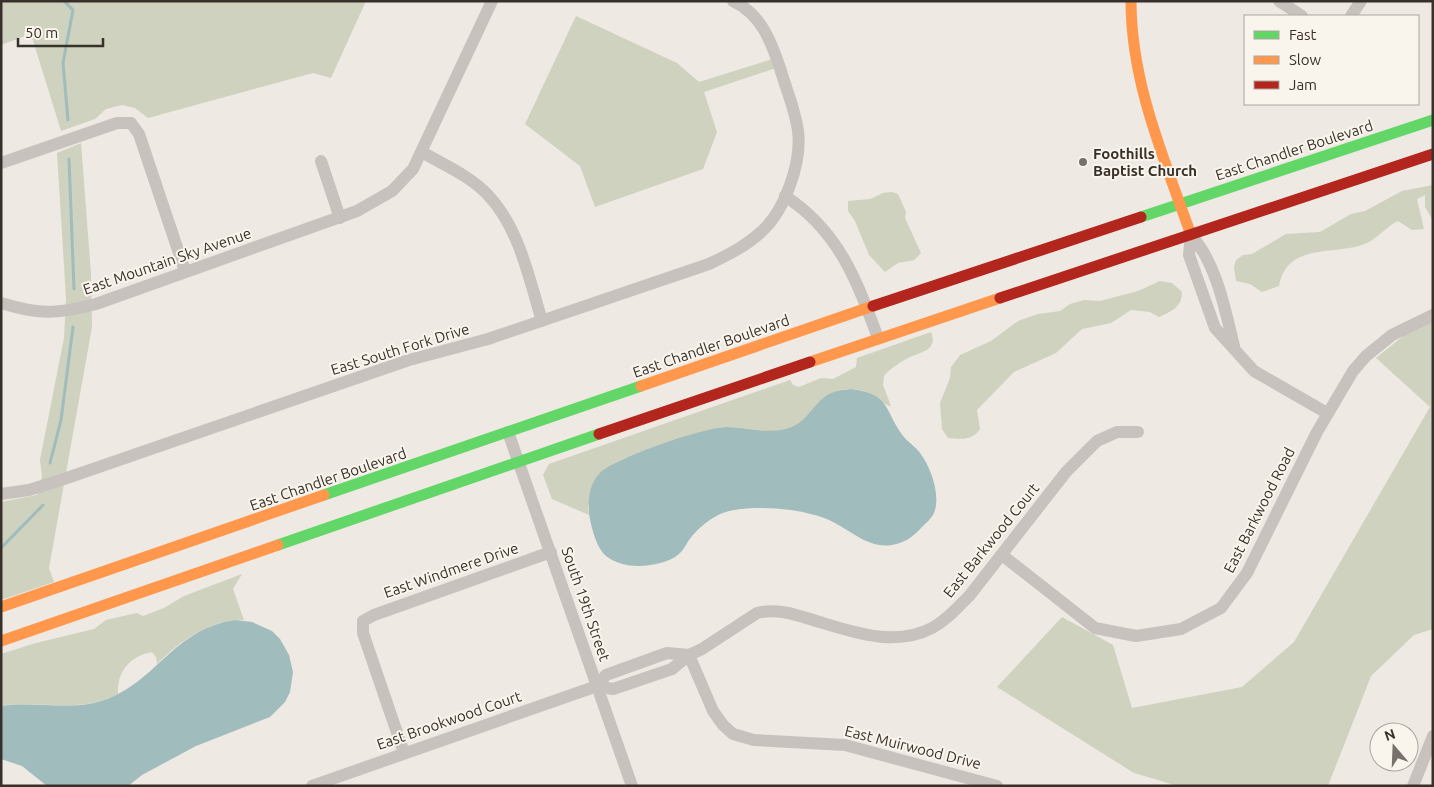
<svg xmlns="http://www.w3.org/2000/svg" width="1434" height="787" font-family="Ubuntu,sans-serif">
  <style>
    .green { fill: #ced2be }
    .water { fill: #a1bcbd }
    .lines { fill: none; stroke-linecap: round; stroke-linejoin: round }
    .stream { stroke: #a1bcbd; stroke-width: 3 }
    .street { stroke: #c7c2bd; stroke-width: 12 }
    .fast { stroke: #63d668; stroke-width: 11 }
    .slow { stroke: #ff974d; stroke-width: 11 }
    .jam { stroke: #b3261e; stroke-width: 11 }
    .poi-dot { fill: #78716b; stroke: #f9f4ec; stroke-width: 2 }
    .labels { text-anchor: middle; dominant-baseline: central; stroke-width: 4; stroke-linejoin: round; paint-order: stroke }
    .street-label { font-size: 15px; fill: #38302a; stroke: #f9f4ec }
    .poi-label { font-size: 15px; font-weight: bold; fill: #38302a; stroke: #f9f4ec; text-anchor: start }
  </style>
  <rect width="100%" height="100%" fill="#eee9e3"/>
  <g class="green">
    <polygon points="1,1 366,1 331,78 313,73 148,118 135,108 122,105 106,109 95,119 61,131 31,34 1,45"/>
    <polygon points="576,16 677,63 699,82 776,58 779,67 704,92 717,132 703,169 595,207 580,166 525,124"/>
    <polygon points="81,143 91,274 92,327 49,568 54,582 1,600 1,502 37,495 42,476 40,460 64,338 66,298 57,153"/>
    <path d="M1433 185V221L1425 207V195L1417 199 1424 229 1412 230 1398 221C1385 227 1376 241 1362 245 1332 255 1287 243 1279 286L1262 292 1250 284 1236 281 1234 267 1236 260 1243 255 1252 254 1286 234 1320 232 1351 214 1365 211 1402 191Z"/>
    <polygon points="892,192 898,194 906,212 905,218 921,253 914,260 898,263 885,272 869,255 855,221 848,211 848,201 870,199 883,193"/>
    <path d="M1160 281 1172 283 1182 292C1182 307 1172 311 1159 317L1150 312 1131 310 1111 323 1082 329 1056 353 1014 372 977 410 980 429C972 441 962 439 948 438L942 429 940 403 950 378 951 367 960 355 991 341 1018 321 1038 314 1060 311 1070 304 1084 300 1100 301 1138 291Z"/>
    <polygon points="1433,320 1433,629 1414,635 1371,676 1328,786 1178,786 1134,773 997,687 1062,617 1113,645 1132,708 1242,687 1294,642 1430,407 1376,358 1407,333"/>
    <path d="M931 332C938 350 922 352 910 357 900 362 891 368 884 376L883 385 891 406C880 405 872 388 850 389 818 390 815 421 788 429 768 435 746 426 724 427 709 428 624 455 612 465 608 468 589 502 588 507 588 509 589 513 589 515L552 499 543 475 549 464 790 380 793 385 799 387 821 378 833 379 856 367 857 358Z"/>
    <path d="M242 574 233 589 244 620C210 619 180 641 157 664L156 657 152 652C130 656 117 671 118 694 80 714 41 700 1 706V654L36 643 94 629 106 620 137 613 143 616 164 608 184 596Z"/>
  </g>
  <g class="water">
    <path d="M851 389C892 394 884 412 904 437 909 443 916 447 920 453 931 467 941 496 934 513 932 518 926 523 922 527 914 536 905 543 892 545 869 549 850 530 831 521 805 508 746 503 720 514 708 520 697 529 689 540 685 546 682 553 675 557 656 568 619 571 603 553 597 546 593 533 591 524 587 508 587 486 600 473 616 457 703 428 726 427 747 427 769 435 789 428 806 423 812 406 826 396 833 391 843 390 851 389Z"/>
    <path d="M235 620 252 622 272 631 280 639 289 655 293 672 290 692 285 702 270 717 196 746 142 775 128 786H47L22 766 1 759V706C40 700 77 714 114 696 160 675 176 629 235 620Z"/>
  </g>
  <g class="lines">
    <g class="stream">
      <polyline points="64,1 73,10 63,63 68,120"/>
      <polyline points="69,159 74,289"/>
      <polyline points="50,463 61,420 73,327"/>
      <polyline points="1,548 43,505"/>
    </g>
    <g class="street">
      <polyline points="1279,1 1302,16"/>
      <polyline points="1351,16 1361,1"/>
      <path d="M422 152C444 165 470 176 487 194 519 227 529 278 542 321"/>
      <polyline points="321,161 340,218"/>
      <polyline points="1,163 117,123 131,123 139,134 185,271"/>
      <path d="M785 196C839 231 857 281 878 338"/>
      <polyline points="1191,235 1189,255 1215,328 1254,371 1327,413"/>
      <path d="M1191 235C1217 264 1225 310 1234 346"/>
      <path d="M1 303C40 315 57 314 96 304L357 211 392 191 413 169 492 1"/>
      <polyline points="508,432 632,786"/>
      <path d="M1 494 29 490 64 479 409 360 488 339 709 264C728 255 746 246 761 232 785 211 802 162 798 131 795 109 786 89 780 68 771 41 761 14 733 1"/>
      <polyline points="1002,555 1095,628 1136,636 1181,629 1221,608 1247,573 1317,432 1353,371 1366,356 1392,335 1433,315"/>
      <polyline points="689,655 713,711 723,725 733,734 754,740 845,745 997,786"/>
      <polyline points="597,686 606,675 667,653 689,655"/>
      <polyline points="404,753 363,633 363,621 374,615 551,552"/>
      <path d="M312 786 597 686 613 689 672 669 689 655 702 649 757 613C776 608 794 614 813 620 850 631 894 648 932 628 947 620 958 607 970 595L1066 472 1097 441 1117 432H1138"/>
      <polyline points="1413,786 1433,736"/>
    </g>
    <g class="fast">
      <polyline points="1141,217 1433,120"/>
      <polyline points="324,495 641,386"/>
      <polyline points="278,545 599,434"/>
    </g>
    <g class="slow">
      <path d="M1131 1C1131 83 1164 158 1191 235"/>
      <polyline points="810,362 1000,298"/>
      <polyline points="641,386 873,306"/>
      <polyline points="1,607 324,495"/>
      <polyline points="1,641 278,545"/>
    </g>
    <g class="jam">
      <polyline points="1000,298 1433,154"/>
      <polyline points="873,306 1141,217"/>
      <polyline points="599,434 810,362"/>
    </g>
  </g>
  <circle class="poi-dot" cx="1083" cy="162" r="5"/>
  <g class="labels">
    <g class="street-label">
      <text transform="translate(1294 150) rotate(-18)">East Chandler Boulevard</text>
      <text transform="translate(167 261) rotate(-19)">East Mountain Sky Avenue</text>
      <text transform="translate(711 346) rotate(-19)">East Chandler Boulevard</text>
      <text transform="translate(400 349) rotate(-17)">East South Fork Drive</text>
      <text transform="translate(328 479) rotate(-19)">East Chandler Boulevard</text>
      <text transform="translate(1259 510) rotate(-63)">East Barkwood Road</text>
      <text transform="translate(991 540) rotate(-51)">East Barkwood Court</text>
      <text transform="translate(451 570) rotate(-19)">East Windmere Drive</text>
      <text transform="translate(586 604) rotate(71)">South 19th Street</text>
      <text transform="translate(449 720) rotate(-19)">East Brookwood Court</text>
      <text transform="translate(913 747) rotate(14)">East Muirwood Drive</text>
    </g>
    <g class="poi-label">
      <text x="1093" y="153">Foothills<tspan x="1093" dy="17">Baptist Church</tspan></text>
    </g>
  </g>
  <rect width="1434" height="787" fill="none" stroke="#38302a" stroke-width="5"/>
  <rect x="1244" y="15" width="175" height="90" fill="#f9f4ec" stroke="#aca69e"/>
  <rect x="1254" y="31" width="25" height="8" fill="#63d668" stroke="#aca69e"/>
  <text x="1289" y="40" font-size="15" fill="#38302a">Fast</text>
  <rect x="1254" y="56" width="25" height="8" fill="#ff974d" stroke="#aca69e"/>
  <text x="1289" y="65" font-size="15" fill="#38302a">Slow</text>
  <rect x="1254" y="81" width="25" height="8" fill="#b3261e" stroke="#aca69e"/>
  <text x="1289" y="90" font-size="15" fill="#38302a">Jam</text>
  <g transform="translate(1394 747) rotate(341)"><circle r="24" fill="#f9f4ec" stroke="#aca69e"/>
  <path d="M0-4L9 19L0 12L-9 19Z" fill="#78716b"/>
  <text y="-8" font-size="14" font-weight="bold" text-anchor="middle" fill="#38302a">N</text>
  </g>
  <path d="M18 38v8h85v-8" fill="none" stroke="#38302a" stroke-width="2.5"/>
  <text x="25" y="38" font-size="15" fill="#38302a" stroke="#f9f4ec" stroke-width="4" paint-order="stroke">50 m</text>
</svg>
